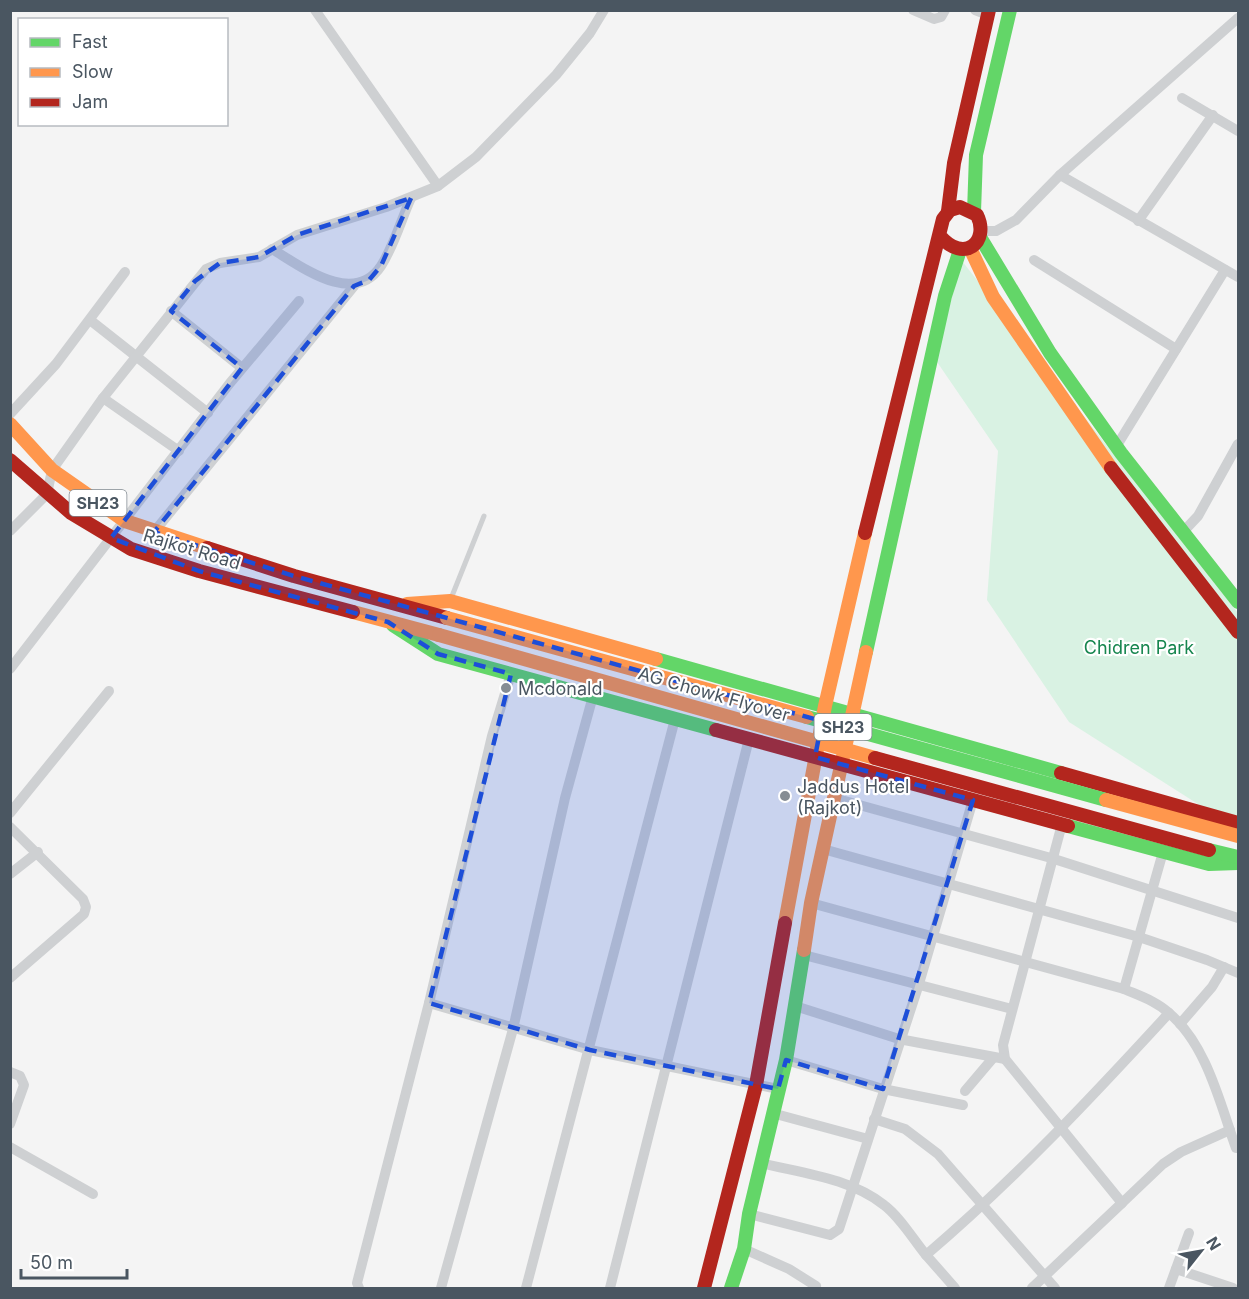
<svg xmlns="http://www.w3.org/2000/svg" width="1249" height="1299" font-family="Inter,sans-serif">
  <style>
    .green { fill: #d9f2e3 }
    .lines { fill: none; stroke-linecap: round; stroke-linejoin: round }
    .lane { stroke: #ced0d2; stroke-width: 5 }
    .street { stroke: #ced0d2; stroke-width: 10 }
    .fast { stroke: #63d668; stroke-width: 14 }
    .slow { stroke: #ff974d; stroke-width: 14 }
    .jam { stroke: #b3261e; stroke-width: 14 }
    .fast-bridge { stroke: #63d668; stroke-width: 14 }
    .slow-bridge { stroke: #ff974d; stroke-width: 14 }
    .jam-bridge { stroke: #b3261e; stroke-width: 14 }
    .marked { fill: #1d4ed8; fill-opacity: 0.2; stroke: #1d4ed8; stroke-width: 4.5; stroke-dasharray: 12 8; stroke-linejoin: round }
    .poi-dot { fill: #868d94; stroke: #fff; stroke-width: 2 }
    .labels { text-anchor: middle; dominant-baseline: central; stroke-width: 4.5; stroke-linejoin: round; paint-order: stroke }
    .shield { fill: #fff; stroke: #808990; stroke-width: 1.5 }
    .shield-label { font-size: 16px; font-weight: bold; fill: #4a5661 }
    .street-label { font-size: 18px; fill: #4a5661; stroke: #fff }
    .park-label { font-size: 18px; fill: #17864f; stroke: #fff }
    .poi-label { font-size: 18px; fill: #4a5661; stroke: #fff; text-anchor: start }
  </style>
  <rect width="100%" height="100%" fill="#f4f4f4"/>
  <polygon class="green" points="962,261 1238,613 1238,820 1212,813 1069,722 987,600 998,451 935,359"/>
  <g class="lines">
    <polyline class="lane" points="450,601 484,516"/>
    <g class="street">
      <polyline points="315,10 438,186"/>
      <polyline points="913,10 934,19 941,17 945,10"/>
      <polyline points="975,10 988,15"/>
      <polyline points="1182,98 1238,131"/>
      <polyline points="1060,175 1238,277"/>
      <polyline points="1138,221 1213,115"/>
      <polyline points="982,231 996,231 1016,220 1060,175 1238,18"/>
      <path d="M272 249C302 267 354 307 381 266 394 246 401 220 411 198"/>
      <polyline points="1034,260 1176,349"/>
      <polyline points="171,311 242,368"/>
      <polyline points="90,320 208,413"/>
      <polyline points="103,398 179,451"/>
      <polyline points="10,414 56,364 125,272"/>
      <polyline points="1116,447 1225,270"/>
      <polyline points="10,531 47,494 52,470 103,398 206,269 220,263 259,257 297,235 386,207 438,186 476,157 556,75 590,33 604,10"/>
      <polyline points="154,532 354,286"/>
      <polyline points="1182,533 1198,516 1238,444"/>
      <polyline points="10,669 230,383 299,301"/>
      <polyline points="511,674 492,736 429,1003 590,1050 778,1089"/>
      <polyline points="834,798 1051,858 1238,918"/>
      <polyline points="10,813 109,691"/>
      <polyline points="1062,824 1003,1045 1005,1059 1122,1203 1163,1164 1181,1152 1230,1130"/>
      <polyline points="10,827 83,899 86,907 84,914 10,978"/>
      <polyline points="823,849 1139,937 1207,960 1238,973"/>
      <polyline points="10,874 38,852"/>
      <path d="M811 903 1124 989C1140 996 1156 1001 1169 1013 1207 1045 1220 1104 1236 1148"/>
      <polyline points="804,955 1012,1009"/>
      <polyline points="1124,989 1163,852"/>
      <polyline points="795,1006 899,1039 1005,1059"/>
      <polyline points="1180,1024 1212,987 1224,967"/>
      <polyline points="786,1060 883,1089 963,1105"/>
      <polyline points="10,1072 20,1076 24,1085 10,1124"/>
      <polyline points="965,1091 993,1058"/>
      <polyline points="772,1113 868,1139"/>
      <polyline points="874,1119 905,1129 938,1154 1055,1288"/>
      <polyline points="10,1147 93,1194"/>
      <path d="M761 1163C802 1173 850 1178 884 1205 900 1217 913 1239 926 1255 1014 1180 1091 1098 1169 1013"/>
      <polyline points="749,1214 830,1235 839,1229 918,987 973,800"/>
      <polyline points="744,1249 789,1269 816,1286 815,1288"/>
      <polyline points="926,1255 955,1288"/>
      <polyline points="1176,1269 1233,1288"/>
      <polyline points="359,1288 357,1283 429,1003"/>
      <polyline points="441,1288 513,1029 565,798 593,696"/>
      <polyline points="526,1288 675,719"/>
      <polyline points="610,1288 749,739"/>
      <polyline points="1032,1288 1122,1203"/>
      <polyline points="1169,1288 1189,1233"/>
    </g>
    <g class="fast">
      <polyline points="974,212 976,155 1010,10"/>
      <polyline points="980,237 1050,353 1121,453 1238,602"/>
      <polyline points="393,625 438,654 716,730"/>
      <polyline points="866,652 945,296 960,250"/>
      <polyline points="656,659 1061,773"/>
      <polyline points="1068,826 1209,864 1238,863"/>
      <polyline points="1209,850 1238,857"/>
      <polyline points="731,1288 744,1249 749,1214 786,1060 804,950"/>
    </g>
    <g class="slow">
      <polyline points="970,248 993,297 1111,468"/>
      <polyline points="10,424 52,470 125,521 207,548"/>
      <polyline points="407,604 450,601 656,659"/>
      <polyline points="353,612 439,635"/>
      <polyline points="785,923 825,706 865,533"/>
      <polyline points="804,950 811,903 866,652"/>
    </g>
    <g class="jam">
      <polyline points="948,211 954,163 989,10"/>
      <polyline points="10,460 71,513 131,549 199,571 353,612"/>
      <polyline points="1111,468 1238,632"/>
      <path d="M865 533 943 219 950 210 960 207 977 215C990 242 964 264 940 236"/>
      <polyline points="207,548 294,576 447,618"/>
      <polyline points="716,730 1068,826"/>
      <polyline points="1061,773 1238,823"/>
      <polyline points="704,1288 756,1085 785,923"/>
    </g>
    <polyline class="fast-bridge" points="807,717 1106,800"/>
    <g class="slow-bridge">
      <polyline points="447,618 807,717"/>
      <polyline points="439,635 875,758"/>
      <polyline points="1106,800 1238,836"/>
    </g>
    <polyline class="jam-bridge" points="875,758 1209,850"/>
  </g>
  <path class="marked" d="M411 198 381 266 369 280 354 286 154 532 294 576 822 721 815 757 973 800 883 1089 786 1060 778 1089 590 1050 429 1003 511 674 438 654 388 622 199 571 111 538 242 368 171 311 195 281 220 263 259 257 297 235Z"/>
  <g class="poi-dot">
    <circle cx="506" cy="688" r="6"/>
    <circle cx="785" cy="796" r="6"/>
  </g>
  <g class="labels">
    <g class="shield">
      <rect x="69.5" y="490" width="57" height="26" rx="4.5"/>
      <rect x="814.5" y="714" width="57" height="26" rx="4.5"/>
    </g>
    <g class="shield-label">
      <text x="98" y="503">SH23</text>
      <text x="843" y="727">SH23</text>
    </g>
    <g class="street-label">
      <text transform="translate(192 549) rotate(17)">Rajkot Road</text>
      <text transform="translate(714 694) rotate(16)">AG Chowk Flyover</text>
    </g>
    <g class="park-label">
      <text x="1139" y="647">Chidren Park</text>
    </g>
    <g class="poi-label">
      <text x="518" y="688">Mcdonald</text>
      <text x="797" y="786">Jaddus Hotel<tspan x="797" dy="21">(Rajkot)</tspan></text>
    </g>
  </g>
  <rect width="1249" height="1299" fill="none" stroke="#4a5661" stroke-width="24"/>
  <rect x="18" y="18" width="210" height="108" fill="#ffffff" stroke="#b7bbc0" stroke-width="1.5"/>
  <rect x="30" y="38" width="30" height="9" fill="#63d668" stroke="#b7bbc0" stroke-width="1.5"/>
  <text x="72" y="48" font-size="18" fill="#4a5661">Fast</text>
  <rect x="30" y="68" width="30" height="9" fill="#ff974d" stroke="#b7bbc0" stroke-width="1.5"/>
  <text x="72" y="78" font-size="18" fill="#4a5661">Slow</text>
  <rect x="30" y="98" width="30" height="9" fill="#b3261e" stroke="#b7bbc0" stroke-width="1.5"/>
  <text x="72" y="108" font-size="18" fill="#4a5661">Jam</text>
  <g transform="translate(1201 1251) rotate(59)" stroke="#ffffff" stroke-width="4.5" paint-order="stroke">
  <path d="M0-4.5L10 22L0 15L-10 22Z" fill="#4a5661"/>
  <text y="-9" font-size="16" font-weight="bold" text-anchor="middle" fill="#4a5661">N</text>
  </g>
  <path d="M21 1269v9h106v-9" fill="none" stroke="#4a5661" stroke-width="3"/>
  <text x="30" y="1269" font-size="18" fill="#4a5661" stroke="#ffffff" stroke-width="4.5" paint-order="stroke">50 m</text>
</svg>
